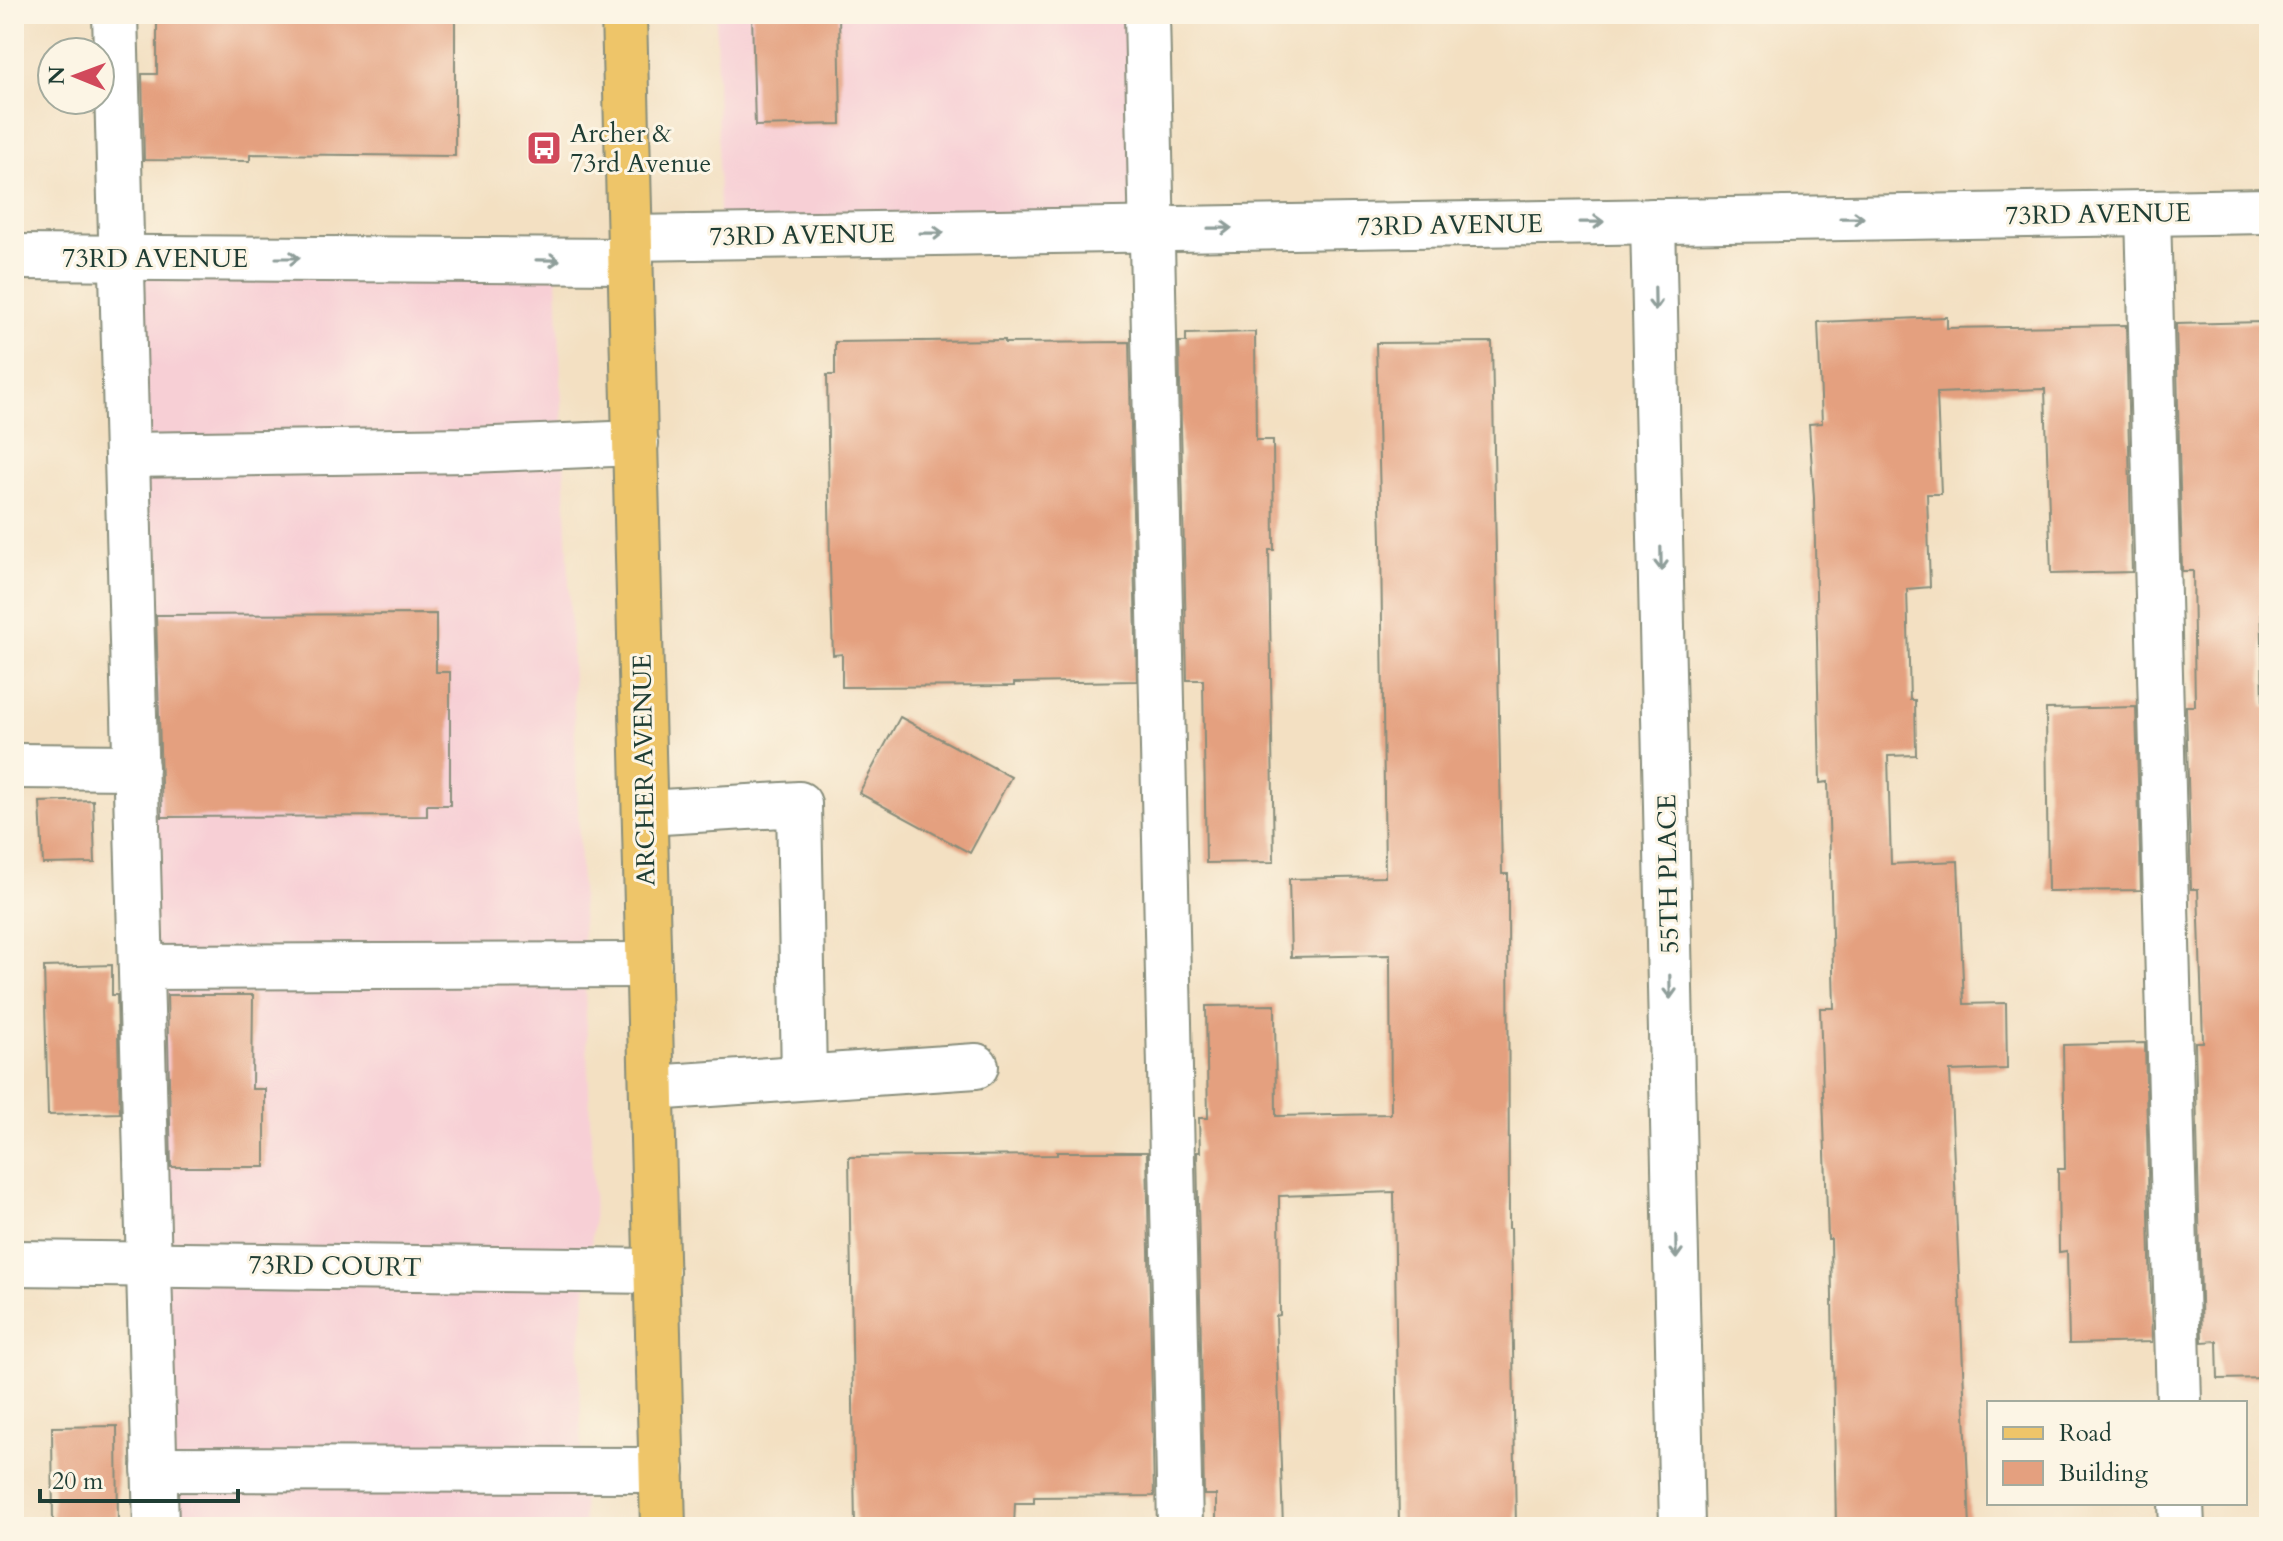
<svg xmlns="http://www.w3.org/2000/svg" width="2283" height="1541" font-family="Cardo,serif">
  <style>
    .built { fill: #f7cfd5 }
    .building { fill: #e4a07f }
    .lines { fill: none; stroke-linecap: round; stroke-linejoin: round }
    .minor-casing { stroke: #898e7b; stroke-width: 48 }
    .major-casing { stroke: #898e7b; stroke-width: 48 }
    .minor { stroke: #fff; stroke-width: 44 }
    .major { stroke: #eec569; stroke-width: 44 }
    .oneway { stroke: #8f9e9a }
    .labels { text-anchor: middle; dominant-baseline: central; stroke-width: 6; stroke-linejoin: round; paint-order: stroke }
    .poi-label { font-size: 26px; fill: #1f3d34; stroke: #fcf5e5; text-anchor: start }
    .street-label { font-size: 26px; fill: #1f3d34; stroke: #fcf5e5 }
  </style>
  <rect width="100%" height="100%" fill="#fcf5e5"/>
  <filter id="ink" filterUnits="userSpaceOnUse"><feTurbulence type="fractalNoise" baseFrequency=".0125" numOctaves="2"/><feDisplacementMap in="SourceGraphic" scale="16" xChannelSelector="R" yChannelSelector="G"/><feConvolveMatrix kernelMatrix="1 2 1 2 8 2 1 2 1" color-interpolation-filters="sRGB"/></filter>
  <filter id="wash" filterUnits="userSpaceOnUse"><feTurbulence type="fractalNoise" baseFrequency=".006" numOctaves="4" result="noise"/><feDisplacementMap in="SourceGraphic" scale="32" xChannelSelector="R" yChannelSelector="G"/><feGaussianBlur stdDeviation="1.8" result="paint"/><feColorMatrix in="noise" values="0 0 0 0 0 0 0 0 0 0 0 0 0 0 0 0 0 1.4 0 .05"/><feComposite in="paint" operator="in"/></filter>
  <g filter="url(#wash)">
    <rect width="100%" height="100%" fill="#f3e0c2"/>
    <g class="built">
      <polygon points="716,14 1138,14 1142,216 719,221"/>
      <polygon points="117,251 556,251 594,1217 579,1356 584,1527 156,1527"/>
    </g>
    <g id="blocks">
      <g class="building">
        <polygon points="157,14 455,14 455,156 250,154 250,161 144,160 142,74 157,74"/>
        <polygon points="752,14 839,14 841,124 755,126"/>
        <polygon points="1947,317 1947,328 2126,325 2132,572 2051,574 2045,389 1937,393 1941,494 1927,494 1930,587 1907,589 1910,700 1915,700 1916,755 1888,756 1891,864 1958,861 1964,1004 2006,1003 2007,1069 1950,1071 1970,1527 1836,1527 1831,1239 1828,1239 1820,1008 1834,1008 1828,782 1820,783 1814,498 1809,424 1822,423 1818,322"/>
        <polygon points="2263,322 2265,448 2269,448 2269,515 2260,515 2263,707 2269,707 2269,1378 2218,1379 2217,1341 2202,1342 2195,1042 2203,1042 2198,889 2191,889 2186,706 2195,706 2193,571 2182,571 2176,324"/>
        <polygon points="1255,332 1256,440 1273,440 1274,550 1269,550 1274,862 1206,863 1203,680 1187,680 1179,342 1186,342 1186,334"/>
        <polygon points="1005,340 1005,343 1129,342 1137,681 1014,683 1014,686 842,687 842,654 833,655 830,565 827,375 835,375 835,342"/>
        <polygon points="1492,342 1502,874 1508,874 1509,1228 1511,1228 1516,1527 1399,1527 1394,1192 1279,1196 1280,1315 1276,1316 1283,1527 1216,1527 1216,1495 1204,1495 1197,1152 1200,1152 1199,1118 1208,1118 1206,1006 1275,1005 1276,1116 1391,1114 1390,955 1291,957 1289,879 1385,877 1381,541 1376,343"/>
        <polygon points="436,614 436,672 450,672 450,805 427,805 427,816 162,817 156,615"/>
        <polygon points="2136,707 2141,890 2048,891 2046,709"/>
        <polygon points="900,717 1011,777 970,853 859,793"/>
        <polygon points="93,800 95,863 43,864 40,802"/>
        <polygon points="112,965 112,995 117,995 120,1113 48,1115 44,967"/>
        <polygon points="167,995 253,995 252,1089 265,1089 265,1167 171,1167"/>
        <polygon points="2145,1043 2152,1342 2069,1344 2067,1251 2059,1252 2058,1169 2065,1169 2063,1045"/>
        <polygon points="1057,1152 1147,1152 1154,1496 1034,1497 1034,1503 1015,1503 1014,1527 855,1527 849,1157 1057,1155"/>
        <polygon points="117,1426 118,1527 53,1527 52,1427"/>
      </g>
    </g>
  </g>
  <g filter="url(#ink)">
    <use href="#blocks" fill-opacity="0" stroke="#898e7b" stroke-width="2"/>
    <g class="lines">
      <defs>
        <g id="minor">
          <polyline points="115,14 156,1527"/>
          <polyline points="1147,14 1180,1527"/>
          <polyline points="2148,213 2179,1403"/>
          <polyline points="1653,221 1682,1527"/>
          <polyline points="631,238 2269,211"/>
          <polyline points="14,257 631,261"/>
          <polyline points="127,455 470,450 636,443"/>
          <polyline points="14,766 136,767"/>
          <polyline points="645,813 799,804 804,1077"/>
          <polyline points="141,967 649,965"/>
          <polyline points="652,1088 976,1066"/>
          <polyline points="14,1263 657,1271"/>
          <polyline points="154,1469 662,1470"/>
          <polyline points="2181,1503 2182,1527"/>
        </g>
        <polyline id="major" points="624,14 663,1527"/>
      </defs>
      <use href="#minor" class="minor-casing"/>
      <use href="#major" class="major-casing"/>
      <use href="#minor" class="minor"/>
      <use href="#major" class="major"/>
    </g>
    <defs><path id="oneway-shaft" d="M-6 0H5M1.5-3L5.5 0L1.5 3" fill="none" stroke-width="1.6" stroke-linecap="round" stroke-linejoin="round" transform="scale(2)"/></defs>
    <g class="oneway">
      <use href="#oneway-shaft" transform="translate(1852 218) rotate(-1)"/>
      <use href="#oneway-shaft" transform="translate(1592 222) rotate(-1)"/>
      <use href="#oneway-shaft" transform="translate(1220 228) rotate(-1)"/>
      <use href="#oneway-shaft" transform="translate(932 233) rotate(-1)"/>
      <use href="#oneway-shaft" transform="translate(288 258)"/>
      <use href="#oneway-shaft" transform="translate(548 260) rotate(1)"/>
      <use href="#oneway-shaft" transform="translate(1655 299) rotate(89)"/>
      <use href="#oneway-shaft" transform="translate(1661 559) rotate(89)"/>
      <use href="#oneway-shaft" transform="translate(1670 987) rotate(89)"/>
      <use href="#oneway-shaft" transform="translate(1676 1247) rotate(89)"/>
    </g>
  </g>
  <defs>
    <symbol id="bus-square" viewBox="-11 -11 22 22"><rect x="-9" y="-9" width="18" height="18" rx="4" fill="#d1495b" stroke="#fcf5e5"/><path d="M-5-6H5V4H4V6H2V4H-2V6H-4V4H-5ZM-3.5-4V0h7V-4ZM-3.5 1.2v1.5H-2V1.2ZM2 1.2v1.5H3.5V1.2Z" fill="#fff"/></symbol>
  </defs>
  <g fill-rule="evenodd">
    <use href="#bus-square" x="524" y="128" width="40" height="40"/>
  </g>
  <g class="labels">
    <g class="poi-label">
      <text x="570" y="133">Archer &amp;<tspan x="570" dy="30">73rd Avenue</tspan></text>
    </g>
    <g class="street-label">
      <text transform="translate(2098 214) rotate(-1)">73RD AVENUE</text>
      <text transform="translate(1450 225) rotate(-1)">73RD AVENUE</text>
      <text transform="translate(802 235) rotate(-1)">73RD AVENUE</text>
      <text x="155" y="258">73RD AVENUE</text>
      <text transform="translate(644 770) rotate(-91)">ARCHER AVENUE</text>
      <text transform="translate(1668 874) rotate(-91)">55TH PLACE</text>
      <text transform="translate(335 1266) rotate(1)">73RD COURT</text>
    </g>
  </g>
  <rect width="2283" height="1541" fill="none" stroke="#fcf5e5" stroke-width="48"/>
  <rect x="1987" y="1401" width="260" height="104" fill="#fcf5e5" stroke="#a4ab9e" stroke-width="2"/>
  <rect x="2003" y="1427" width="40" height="12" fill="#eec569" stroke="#a4ab9e" stroke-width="2"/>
  <text x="2059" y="1441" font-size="24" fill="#1f3d34">Road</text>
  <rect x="2003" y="1461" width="40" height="24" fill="#e4a07f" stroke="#a4ab9e" stroke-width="2"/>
  <text x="2059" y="1481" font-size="24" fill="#1f3d34">Building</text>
  <g transform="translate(76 76) rotate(271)"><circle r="38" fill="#fcf5e5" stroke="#a4ab9e" stroke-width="2"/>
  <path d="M0-6L14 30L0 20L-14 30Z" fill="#d1495b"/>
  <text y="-12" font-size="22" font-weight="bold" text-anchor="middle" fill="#1f3d34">N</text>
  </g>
  <path d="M40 1489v12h198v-12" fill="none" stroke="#1f3d34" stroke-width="4"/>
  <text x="52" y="1489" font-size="24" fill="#1f3d34" stroke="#fcf5e5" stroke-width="6" paint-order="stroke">20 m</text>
</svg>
